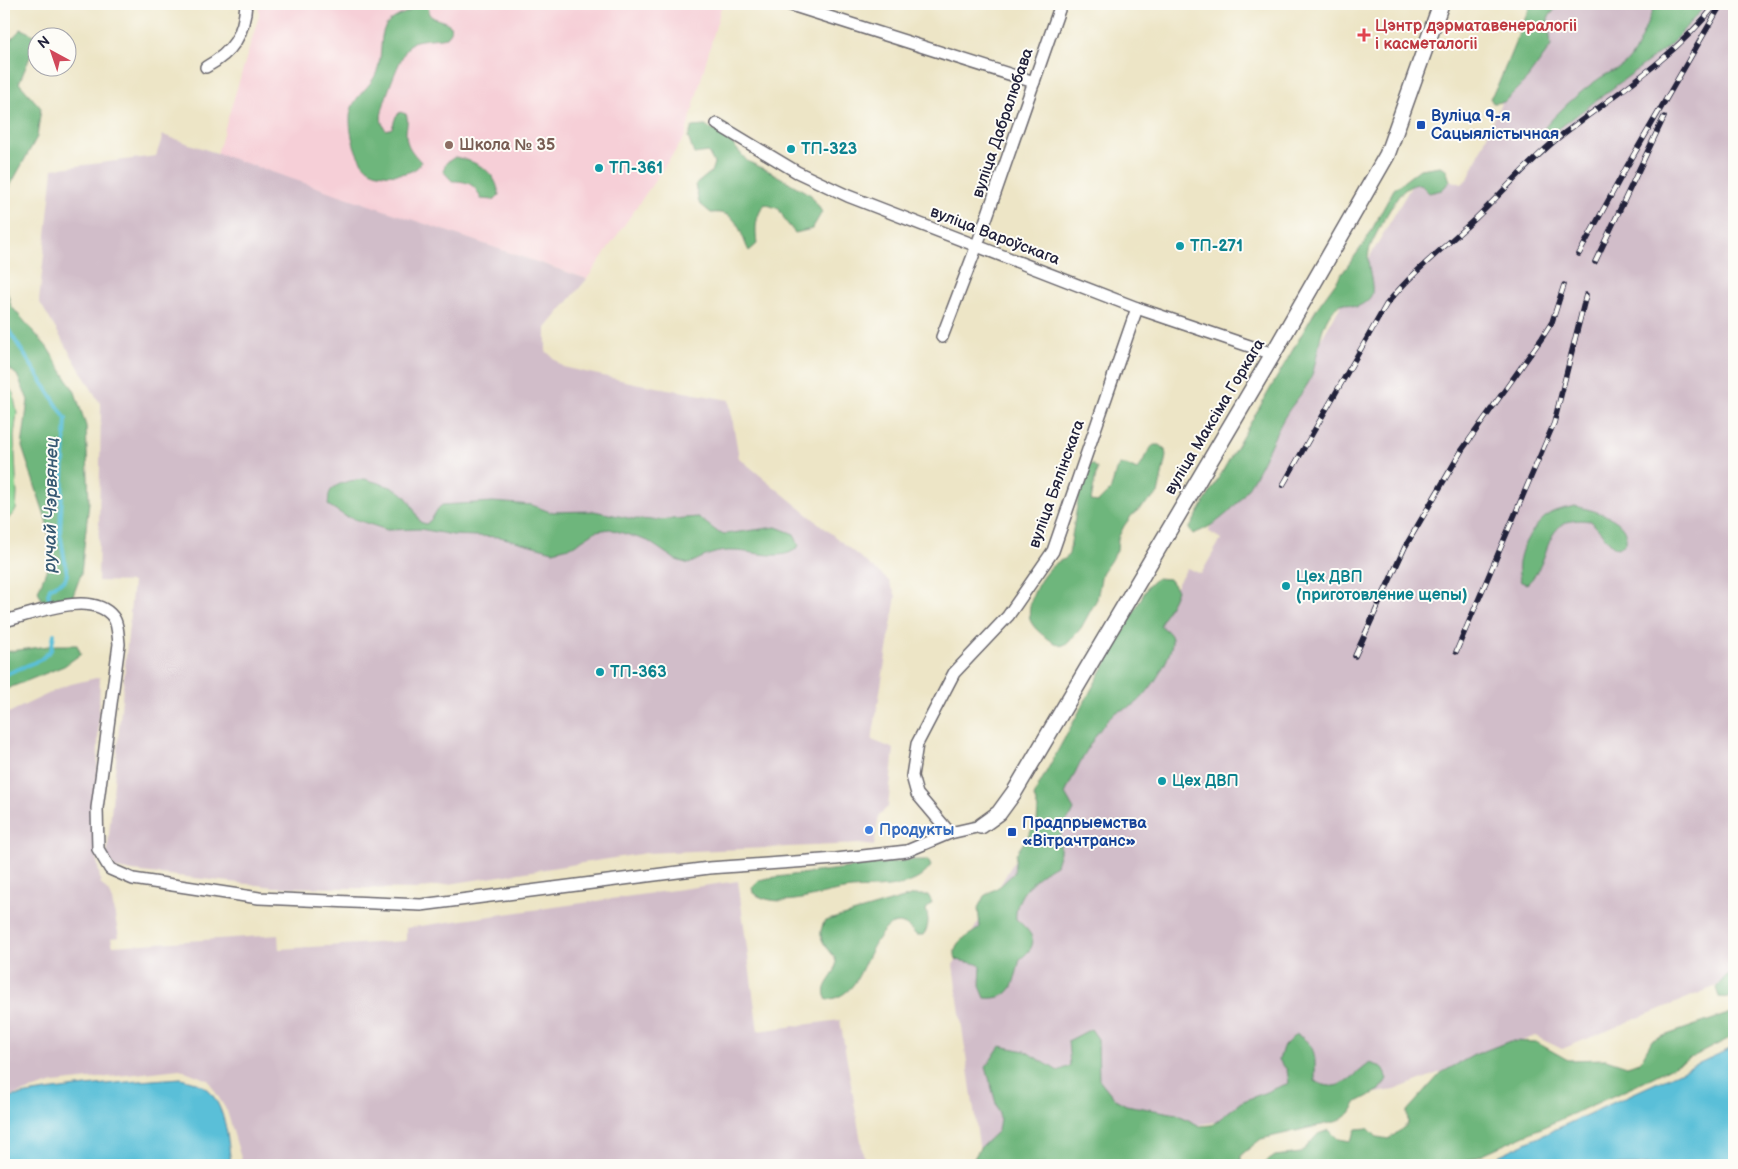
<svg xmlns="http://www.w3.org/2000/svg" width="1738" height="1169" font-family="'Balsamiq Sans',sans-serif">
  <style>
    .built { fill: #f6cfd7 }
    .industrial { fill: #d1bdc9 }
    .green { fill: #89d592; stroke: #567c66 }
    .forest { fill: #6eb67c; stroke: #486c5c }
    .water { fill: #5abfd8; stroke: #3e708a }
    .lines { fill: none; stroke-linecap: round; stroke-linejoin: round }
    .stream { stroke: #5abfd8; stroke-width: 4 }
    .street-casing { stroke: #69666c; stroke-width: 14 }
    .secondary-casing { stroke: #69666c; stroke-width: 18 }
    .street { stroke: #fff; stroke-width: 11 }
    .secondary { stroke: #fff; stroke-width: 15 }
    .rail-casing { stroke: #22223b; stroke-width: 5.5 }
    .rail { stroke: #fdfcf7; stroke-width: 4; stroke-dasharray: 11; stroke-linecap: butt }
    .health-dot { fill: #e0444e; stroke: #fdfcf7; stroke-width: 2 }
    .transit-dot { fill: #1a4fb4; stroke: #fdfcf7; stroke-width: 2 }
    .education-dot { fill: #8d6e63; stroke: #fdfcf7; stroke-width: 2 }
    .culture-dot { fill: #0f9aa8; stroke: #fdfcf7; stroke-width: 2 }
    .shop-dot { fill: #3f7fe0; stroke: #fdfcf7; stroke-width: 2 }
    .labels { text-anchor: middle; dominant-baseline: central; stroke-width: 4; stroke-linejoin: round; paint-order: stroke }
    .health-label { font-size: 16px; font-weight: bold; fill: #be3a42; stroke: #fdfcf7; text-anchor: start }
    .transit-label { font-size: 16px; font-weight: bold; fill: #164399; stroke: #fdfcf7; text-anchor: start }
    .street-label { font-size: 16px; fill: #22223b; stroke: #fdfcf7 }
    .education-label { font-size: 16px; font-weight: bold; fill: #785e54; stroke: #fdfcf7; text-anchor: start }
    .culture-label { font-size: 16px; font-weight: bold; fill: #0d838f; stroke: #fdfcf7; text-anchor: start }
    .shop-label { font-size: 16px; font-weight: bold; fill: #366cbe; stroke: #fdfcf7; text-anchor: start }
    .water-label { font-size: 18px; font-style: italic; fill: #365972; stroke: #fdfcf7 }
  </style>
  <rect width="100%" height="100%" fill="#fdfcf7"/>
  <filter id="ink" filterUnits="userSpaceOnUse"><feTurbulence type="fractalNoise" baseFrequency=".02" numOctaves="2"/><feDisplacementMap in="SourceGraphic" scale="10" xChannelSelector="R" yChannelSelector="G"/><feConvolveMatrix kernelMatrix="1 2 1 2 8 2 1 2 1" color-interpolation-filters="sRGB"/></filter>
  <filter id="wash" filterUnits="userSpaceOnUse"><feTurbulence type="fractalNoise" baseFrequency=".0096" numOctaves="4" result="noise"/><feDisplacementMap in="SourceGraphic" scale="20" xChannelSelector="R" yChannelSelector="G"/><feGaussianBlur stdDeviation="1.12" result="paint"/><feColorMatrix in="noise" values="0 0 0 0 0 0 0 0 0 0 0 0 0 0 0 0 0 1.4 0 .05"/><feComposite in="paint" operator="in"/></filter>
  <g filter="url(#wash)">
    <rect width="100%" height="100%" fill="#ede5c6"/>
    <polygon class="built" points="259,4 722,4 685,137 587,279 217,154 259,16"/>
    <g class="industrial">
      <polygon points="1544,4 1734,4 1734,979 1562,1049 1535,1036 1394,1090 1113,1140 981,1159 953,965 1187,568 1201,574 1221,539 1208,531 1412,185 1426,173 1462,184 1469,177"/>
      <polygon points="163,135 587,279 546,328 546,351 563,367 634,383 729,400 739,458 889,581 896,596 872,740 894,749 888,807 879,815 874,846 859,844 646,853 417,889 275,887 115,869 107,856 133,582 98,581 101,405 39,301 53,169 156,156"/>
      <polygon points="100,677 95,849 101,884 111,895 119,937 111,938 113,946 278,935 279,949 406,941 406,928 738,881 758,1031 840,1020 865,1165 243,1165 227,1111 208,1080 180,1069 54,1083 4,1098 4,715 67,685"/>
    </g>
    <polygon class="green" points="4,381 13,393 17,413 14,436 17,494 16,510 4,524"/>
    <g class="forest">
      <path d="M414 4H428L429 14C435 21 443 19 450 25L451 32 447 37C437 39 420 39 413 42 403 47 384 100 382 112 380 119 382 125 386 130L392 128 396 116 400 112 406 114C409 121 406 126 406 134 406 146 413 153 421 162 416 176 385 177 372 171 357 165 350 136 350 120 349 96 373 89 378 68 386 36 372 25 410 11Z"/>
      <polygon points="1531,4 1559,4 1548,18 1551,46 1527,79 1504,102 1493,103 1490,98 1498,85"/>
      <path d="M1656 4H1707L1670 45 1549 136 1536 139C1550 118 1579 92 1600 78 1609 72 1620 69 1627 62 1637 54 1648 18 1656 4Z"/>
      <polygon points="21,29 34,35 33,50 19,83 41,108 37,137 4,197 4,60 10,40"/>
      <path d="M705 126 725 135 747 161 769 171 811 195 822 212 812 229 795 233 786 222 779 209 765 204C755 216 755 228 757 244L749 251C739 232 739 210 711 213L699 203 695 185 711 172 714 163 708 152 694 154 688 137 692 127Z"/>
      <path d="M455 157C477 162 496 170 499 195L494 200 481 199C475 184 468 181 452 181L443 171 446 163Z"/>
      <path d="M1440 166 1446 169 1450 181 1442 190 1429 193 1420 184C1412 184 1403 190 1398 197 1391 207 1372 239 1369 251 1365 264 1376 287 1371 296 1368 301 1362 305 1356 307L1344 303C1317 312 1320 359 1310 380 1303 394 1291 405 1284 418 1259 464 1247 514 1193 534L1189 529 1317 308 1365 242 1394 189 1420 169Z"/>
      <polygon points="4,280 11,306 47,347 75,392 86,426 89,502 81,574 70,604 44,605 38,591 52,556 46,519 22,447 28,400 17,375 4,365"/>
      <path d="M1154 445H1160L1165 449 1166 456 1158 494 1132 515 1124 526 1118 538 1117 551 1102 573 1097 599 1081 628 1068 643 1061 646C1051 641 1037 633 1031 622 1023 603 1046 563 1065 559L1069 554 1082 476 1087 465 1093 464 1097 469 1091 501 1098 502 1111 489 1116 470 1120 465H1126L1137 470C1145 463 1145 451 1154 445Z"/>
      <path d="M365 479C400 490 404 487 420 522L426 524C434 519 435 510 442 505L493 502 532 505 550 512 594 511 633 519 659 520 698 517 719 533 725 534 776 527 794 534 799 546C784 563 754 551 734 551 717 550 704 556 689 564L676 560 648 541 610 529 596 531 573 546 553 551 500 537 453 535 420 529 387 530 345 516 328 505C329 501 328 495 330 492 335 482 355 480 365 479Z"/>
      <path d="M1575 506C1591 510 1625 517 1626 537 1627 544 1623 546 1617 548L1612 545 1591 521C1539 513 1555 560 1527 584L1521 582C1512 558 1530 528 1549 514 1557 509 1567 508 1575 506Z"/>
      <path d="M1157 578 1169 579 1177 590C1173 603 1165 612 1160 625 1164 629 1171 632 1172 639 1174 655 1147 698 1132 706 1124 710 1116 710 1109 718 1090 740 1077 768 1065 794L1074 810 1071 816 1061 826 1060 852 1056 865C1036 876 1014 895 1016 919 1032 933 1042 943 1020 959 1014 982 1014 1000 985 998L980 986 981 966C973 961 964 963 956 959 950 940 970 937 980 927L978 908 984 896 1000 886 1014 873 1016 854 1037 822 1038 809 1034 797 1039 785 1148 586Z"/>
      <polygon points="56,645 77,645 81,654 64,666 4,690 4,652"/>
      <path d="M909 860H928L931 866C915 891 877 887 852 889 822 891 781 912 753 893L752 887 759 880 769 878Z"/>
      <path d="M914 895H928L932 902 926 910C929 919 929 928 923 935H916C885 895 867 967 853 985 846 994 838 998 827 1000 818 985 836 978 836 964 837 951 811 943 825 921Z"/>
      <polygon points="1734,972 1734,998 1719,997 1716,988 1726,976"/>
      <polygon points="1734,1012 1734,1036 1635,1086 1458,1165 1262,1165 1275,1156 1301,1153 1318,1134 1329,1130 1338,1139 1351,1141 1356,1129 1368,1128 1377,1137 1389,1139 1408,1124 1407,1111 1441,1073 1474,1055 1510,1041 1536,1042 1568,1060 1606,1059 1627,1066 1640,1062 1652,1040"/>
      <path d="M1091 1029 1098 1039 1099 1079 1115 1099 1126 1105 1177 1114 1200 1126 1212 1125 1241 1102 1289 1083 1287 1070 1279 1060 1283 1047 1296 1034C1318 1046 1315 1057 1315 1081 1339 1095 1351 1077 1370 1063L1382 1067 1387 1079 1380 1090 1357 1102 1350 1113 1339 1121 1261 1139 1241 1155V1165H970L980 1148 998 1131 1000 1118 986 1067 1000 1046 1025 1051 1058 1071 1070 1066 1068 1041Z"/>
    </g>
    <g class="water">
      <polygon points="1734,1047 1734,1165 1478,1165"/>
      <path d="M181 1078C188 1080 197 1082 203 1086 226 1102 228 1140 231 1165H4V1098C62 1087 122 1082 181 1078Z"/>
    </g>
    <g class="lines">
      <g class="stream">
        <polyline points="4,323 66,419 60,532 67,574 65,580 50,588 48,594 52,606"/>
        <polyline points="4,675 40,660 51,650 54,634"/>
      </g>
    </g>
  </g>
  <g filter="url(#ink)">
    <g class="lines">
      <defs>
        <g id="street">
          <polyline points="788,4 1034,82"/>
          <path d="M206 67C233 52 244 35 246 4"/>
          <polyline points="717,124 797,172 848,196 1137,308 1273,354"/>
          <polyline points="942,337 976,248 1061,4"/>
          <path d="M4 621C33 614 92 589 113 617 118 623 118 636 119 644L97 808 98 849 110 869 133 879 259 898 421 905 709 868 836 859 907 851 950 833 981 826"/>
          <polyline points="950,833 917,794 912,776 917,744 954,673 1008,616 1053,551 1137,308"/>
        </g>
        <polyline id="secondary" points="981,826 999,813 1015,791 1273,354 1387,155 1441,4"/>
      </defs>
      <use href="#street" class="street-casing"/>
      <use href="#secondary" class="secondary-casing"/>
      <use href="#street" class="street"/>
      <use href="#secondary" class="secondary"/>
      <defs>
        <g id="rail">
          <polyline points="1579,254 1626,168 1719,8"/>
          <polyline points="1595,262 1664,117"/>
          <path d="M1283 485 1386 305C1412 272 1445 247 1476 218 1505 190 1531 159 1563 134 1616 94 1675 57 1716 4"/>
          <polyline points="1456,652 1554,423 1586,295"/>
          <polyline points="1355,656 1405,547 1462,450 1542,338 1552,322 1564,285"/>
        </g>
      </defs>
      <use href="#rail" class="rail-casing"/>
      <use href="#rail" class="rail"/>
    </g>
  </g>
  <path class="health-dot" d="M1361.5 27.5h5v5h5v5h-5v5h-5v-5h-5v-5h5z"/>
  <g class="transit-dot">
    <rect x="1416" y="120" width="10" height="10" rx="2.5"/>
    <rect x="1007" y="827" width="10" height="10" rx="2.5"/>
  </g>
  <circle class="education-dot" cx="449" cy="145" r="5"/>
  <g class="culture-dot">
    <circle cx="791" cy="149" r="5"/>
    <circle cx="599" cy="168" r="5"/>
    <circle cx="1180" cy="246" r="5"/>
    <circle cx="1286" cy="586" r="5"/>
    <circle cx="600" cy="672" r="5"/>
    <circle cx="1162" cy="781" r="5"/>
  </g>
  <circle class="shop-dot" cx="869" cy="830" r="5"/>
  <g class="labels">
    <g class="health-label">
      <text x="1375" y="26">Цэнтр дэрматавенералогіі<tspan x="1375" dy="18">і касметалогіі</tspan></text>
    </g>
    <g class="transit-label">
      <text x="1431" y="116">Вуліца 9-я<tspan x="1431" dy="18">Сацыялістычная</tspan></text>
      <text x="1022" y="823">Прадпрыемства<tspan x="1022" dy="18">«Вітрачтранс»</tspan></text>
    </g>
    <g class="street-label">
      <text transform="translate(1003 123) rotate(-71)">вуліца Дабралюбава</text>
      <text transform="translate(995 236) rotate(21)">вуліца Вароўскага</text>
      <text transform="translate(1215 417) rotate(-59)">вуліца Максіма Горкага</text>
      <text transform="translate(1057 484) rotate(-70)">вуліца Бялінскага</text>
    </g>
    <g class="education-label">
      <text x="459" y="145">Школа № 35</text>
    </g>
    <g class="culture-label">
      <text x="801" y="149">ТП-323</text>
      <text x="609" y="168">ТП-361</text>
      <text x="1190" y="246">ТП-271</text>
      <text x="1296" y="577">Цех ДВП<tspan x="1296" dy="18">(приготовление щепы)</tspan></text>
      <text x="610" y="672">ТП-363</text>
      <text x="1172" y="781">Цех ДВП</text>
    </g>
    <g class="shop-label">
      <text x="879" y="830">Продукты</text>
    </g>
    <g class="water-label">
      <text transform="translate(51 505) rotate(-89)">ручай Чэрвянец</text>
    </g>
  </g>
  <rect width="1738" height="1169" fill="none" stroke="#fdfcf7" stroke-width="20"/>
  <g transform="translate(52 52) rotate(320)"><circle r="24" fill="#fdfcf7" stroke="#a5a5ac"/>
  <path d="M0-4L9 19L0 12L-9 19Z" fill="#d1495b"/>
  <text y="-8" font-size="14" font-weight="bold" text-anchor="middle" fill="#22223b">N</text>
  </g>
</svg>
